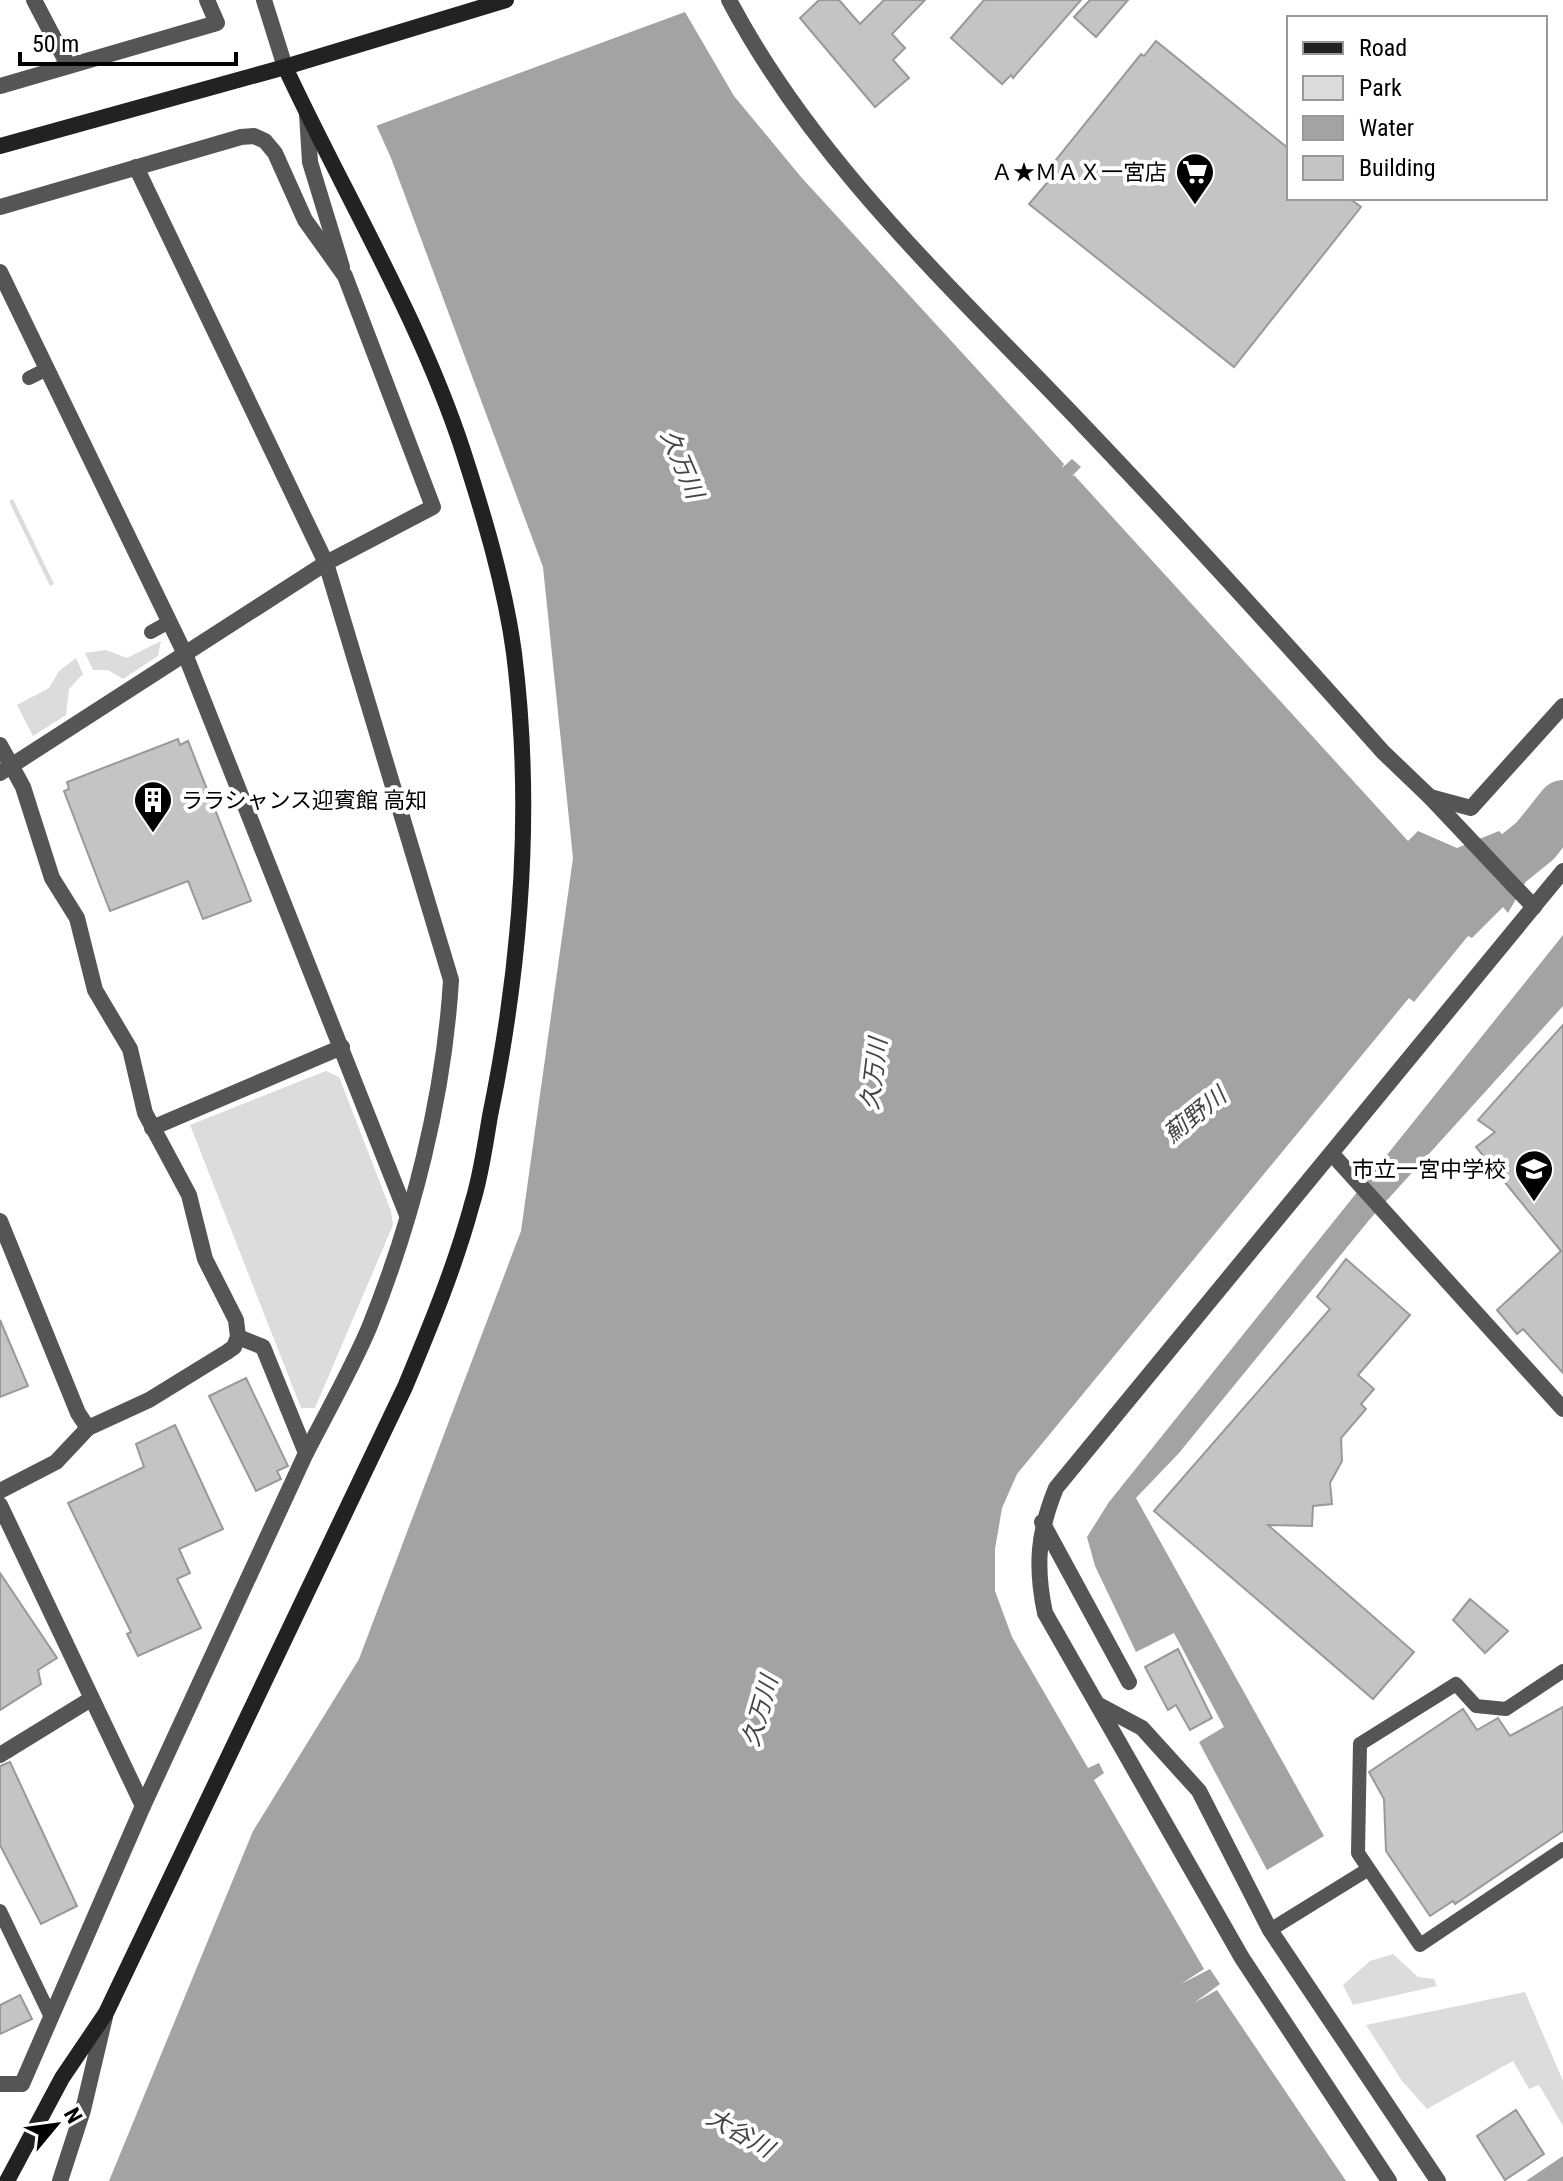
<svg xmlns="http://www.w3.org/2000/svg" width="1563" height="2181" font-family="'Roboto Condensed','Noto Sans JP',sans-serif">
  <style>
    .green { fill: #dcdcdc }
    .water { fill: #a3a3a3 }
    .pier { fill: #fff }
    .lines { fill: none; stroke-linecap: round; stroke-linejoin: round }
    .river { stroke: #a3a3a3; stroke-width: 52 }
    .building { fill: #c4c4c4; stroke: #999; stroke-width: 2 }
    .lane { stroke: #555; stroke-width: 14 }
    .street { stroke: #555; stroke-width: 16 }
    .secondary { stroke: #222; stroke-width: 16 }
    .labels { text-anchor: middle; dominant-baseline: central; stroke-width: 8; stroke-linejoin: round; paint-order: stroke }
    .poi-label { font-size: 22px; fill: #000; stroke: #fff; text-anchor: end }
    .water-label { font-size: 24px; font-style: italic; fill: #444; stroke: #fff }
  </style>
  <rect width="100%" height="100%" fill="#fff"/>
  <g class="green">
    <polygon points="13,499 54,584 50,586 9,501"/>
    <polygon points="161,641 158,656 123,679 108,670 93,670 85,653 106,650 127,658"/>
    <polygon points="76,658 83,674 69,689 66,715 33,736 17,705 49,688 59,671"/>
    <polygon points="326,1071 339,1077 391,1211 393,1225 315,1408 301,1408 190,1125"/>
    <polygon points="1393,1954 1418,1977 1434,1979 1437,1986 1353,2005 1343,1985 1370,1961"/>
    <polygon points="1525,1992 1563,2081 1563,2126 1539,2085 1529,2089 1513,2061 1427,2109 1402,2081 1366,2025"/>
  </g>
  <g class="water">
    <polygon points="320,0 678,0 734,96 801,177 1064,464 1062,468 1072,459 1081,467 1071,477 1074,475 1408,841 1418,831 1457,848 1499,831 1534,867 1508,913 1503,907 1472,938 1468,936 1414,1002 1409,998 1017,1474 1002,1508 995,1549 995,1591 1012,1637 1088,1768 1099,1763 1104,1773 1094,1780 1204,1969 1181,1984 1210,1969 1220,1984 1194,2003 1217,1990 1346,2181 109,2181 253,1831 359,1659 521,1231 573,858 543,567 391,158"/>
    <polygon points="1563,935 1563,1006 1370,1219 1179,1453 1136,1498 1324,1836 1267,1870 1199,1742 1224,1727 1174,1633 1136,1652 1095,1566 1087,1537 1109,1502"/>
    <polygon points="1563,2156 1563,2181 1526,2181"/>
  </g>
  <polygon class="pier" points="316,0 679,0 685,12 373,127"/>
  <g class="lines">
    <polyline class="river" points="1467,896 1535,841 1563,806"/>
  </g>
  <g class="building">
    <polygon points="819,0 839,0 860,24 884,0 925,0 892,34 905,48 893,60 909,78 875,107 800,18"/>
    <polygon points="984,0 1081,0 1013,78 1011,75 1002,84 951,38"/>
    <polygon points="1090,0 1128,0 1096,37 1074,17"/>
    <polygon points="1156,41 1289,149 1289,198 1349,198 1361,207 1234,367 1029,204 1057,171 1051,166 1141,54 1144,56"/>
    <polygon points="178,739 180,745 188,741 251,901 203,919 188,881 110,911 64,791 69,789 67,782"/>
    <polygon points="1563,1025 1563,1373 1523,1329 1517,1334 1497,1310 1561,1251 1476,1147 1495,1132 1478,1120"/>
    <polygon points="1346,1259 1410,1315 1358,1375 1374,1389 1361,1404 1366,1409 1341,1438 1342,1461 1330,1483 1332,1504 1313,1506 1312,1526 1268,1525 1414,1652 1373,1699 1154,1511 1330,1309 1317,1297"/>
    <polygon points="0,1320 28,1386 0,1397"/>
    <polygon points="246,1378 288,1466 277,1471 281,1479 256,1491 209,1396"/>
    <polygon points="175,1425 223,1529 179,1549 190,1573 177,1579 201,1628 138,1656 127,1634 131,1632 68,1503 144,1467 136,1444"/>
    <polygon points="0,1573 57,1658 38,1670 41,1684 0,1710"/>
    <polygon points="1470,1599 1508,1631 1485,1653 1453,1620"/>
    <polygon points="1178,1649 1212,1718 1190,1730 1176,1705 1168,1710 1145,1667"/>
    <polygon points="1563,1707 1563,1831 1455,1904 1453,1901 1430,1916 1386,1851 1384,1799 1369,1772 1463,1709 1477,1730 1498,1718 1510,1736"/>
    <polygon points="10,1762 77,1906 41,1924 0,1845 0,1766"/>
    <polygon points="20,1995 32,2019 0,2034 0,2005"/>
    <polygon points="1516,2110 1544,2154 1505,2180 1477,2136"/>
  </g>
  <g class="lines">
    <g class="lane">
      <polyline points="29,378 47,369"/>
      <polyline points="151,632 169,622"/>
      <polyline points="1563,1671 1506,1709 1476,1706 1456,1684 1360,1744 1358,1853 1420,1945 1563,1849"/>
      <polyline points="0,1911 51,2017"/>
      <polyline points="1270,1930 1367,1870"/>
    </g>
    <g class="street">
      <polyline points="34,0 68,65"/>
      <polyline points="264,0 285,67"/>
      <path d="M729 0C816 165 957 292 1084 426 1186 533 1285 642 1383 752L1430 797 1534 907"/>
      <polyline points="0,86 217,23 207,0"/>
      <polyline points="307,114 310,162 342,267"/>
      <path d="M136 167 326 563 451 980C444 1097 413 1219 369 1328 351 1370 327 1412 306 1453"/>
      <polyline points="0,207 241,137 254,136 265,141 275,153 305,220 345,276 433,507 326,563 0,773"/>
      <polyline points="0,272 185,654 407,1215"/>
      <polyline points="0,745 23,787 52,878 77,918 95,990 130,1049 145,1113 189,1195 205,1259 236,1320 238,1337 234,1347 227,1352 149,1400 88,1428 56,1462 0,1491"/>
      <polyline points="1430,797 1471,808 1563,706"/>
      <polyline points="152,1128 342,1047"/>
      <polyline points="1333,1155 1563,1409"/>
      <polyline points="0,1221 78,1413 88,1428"/>
      <polyline points="0,1505 143,1806"/>
      <polyline points="1042,1522 1129,1682"/>
      <polyline points="1097,1704 1142,1728 1199,1791 1270,1930 1438,2181"/>
      <polyline points="0,1755 91,1699"/>
      <polyline points="0,2084 22,2084 143,1806 306,1453 263,1347 238,1337"/>
      <polyline points="60,2181 83,2110 105,2017"/>
      <path d="M1389 2181 1242 1958 1045 1613C1035 1566 1038 1532 1056 1488L1563 871"/>
    </g>
    <g class="secondary">
      <polyline points="0,146 285,67 506,0"/>
      <path d="M7 2181 62 2078 106 2013 405 1387C430 1327 455 1267 472 1204 481 1176 485 1145 490 1116 521 965 533 806 514 653 505 586 484 516 463 451 419 317 344 194 285 67"/>
    </g>
  </g>
  <defs>
    <symbol id="supermarket-pin" viewBox="-11 -11 22 30"><path d="M0 17L-7.5 6A9.5 9.5 0 1 1 7.5 6Z" fill="#000" stroke="#fff"/><path d="M-6-5.5h2.5l.6 2H6L4.5 2H-2.5L-4.4-4H-6ZM-1.5 3.2a1.3 1.3 0 1 0 .1 0ZM3 3.2a1.3 1.3 0 1 0 .1 0Z" fill="#fff"/></symbol>
    <symbol id="building-pin" viewBox="-11 -11 22 30"><path d="M0 17L-7.5 6A9.5 9.5 0 1 1 7.5 6Z" fill="#000" stroke="#fff"/><path d="M-4-6H4V6H1V3H-1V6H-4ZM-2.5-4.3h1.7v1.8h-1.7ZM.8-4.3h1.7v1.8H.8ZM-2.5-1h1.7V.8h-1.7ZM.8-1h1.7V.8H.8Z" fill="#fff"/></symbol>
    <symbol id="school-pin" viewBox="-11 -11 22 30"><path d="M0 17L-7.5 6A9.5 9.5 0 1 1 7.5 6Z" fill="#000" stroke="#fff"/><path d="M0-5L7-2L0 1L-7-2ZM-4 1L0 2.5L4 1V4Q0 6-4 4Z" fill="#fff"/></symbol>
  </defs>
  <g fill-rule="evenodd">
    <use href="#supermarket-pin" x="1173" y="150" width="44" height="60"/>
    <use href="#building-pin" x="131" y="778" width="44" height="60"/>
    <use href="#school-pin" x="1512" y="1147" width="44" height="60"/>
  </g>
  <g class="labels">
    <g class="poi-label">
      <text x="1167" y="172">Ａ★ＭＡＸ一宮店</text>
      <text x="181" y="800" text-anchor="start">ララシャンス迎賓館 高知</text>
      <text x="1506" y="1169">市立一宮中学校</text>
    </g>
    <g class="water-label">
      <text transform="translate(682 464) rotate(67)">久万川</text>
      <text transform="translate(874 1074) rotate(-83)">久万川</text>
      <text transform="translate(1195 1115) rotate(-39)">薊野川</text>
      <text transform="translate(760 1711) rotate(-74)">久万川</text>
      <text transform="translate(740 2133) rotate(30)">大谷川</text>
    </g>
  </g>
  <rect x="1287" y="16" width="260" height="184" fill="#ffffff" stroke="#999999" stroke-width="2"/>
  <rect x="1303" y="42" width="40" height="12" fill="#222222" stroke="#999999" stroke-width="2"/>
  <text x="1359" y="56" font-size="24" fill="#000000">Road</text>
  <rect x="1303" y="76" width="40" height="24" fill="#dcdcdc" stroke="#999999" stroke-width="2"/>
  <text x="1359" y="96" font-size="24" fill="#000000">Park</text>
  <rect x="1303" y="116" width="40" height="24" fill="#a3a3a3" stroke="#999999" stroke-width="2"/>
  <text x="1359" y="136" font-size="24" fill="#000000">Water</text>
  <rect x="1303" y="156" width="40" height="24" fill="#c4c4c4" stroke="#999999" stroke-width="2"/>
  <text x="1359" y="176" font-size="24" fill="#000000">Building</text>
  <g transform="translate(56 2125) rotate(61)" stroke="#ffffff" stroke-width="6" paint-order="stroke">
  <path d="M0-6L14 30L0 20L-14 30Z" fill="#000000"/>
  <text y="-12" font-size="22" font-weight="bold" text-anchor="middle" fill="#000000">N</text>
  </g>
  <path d="M20 52v12h216v-12" fill="none" stroke="#000000" stroke-width="4"/>
  <text x="32" y="52" font-size="24" fill="#000000" stroke="#ffffff" stroke-width="6" paint-order="stroke">50 m</text>
</svg>
